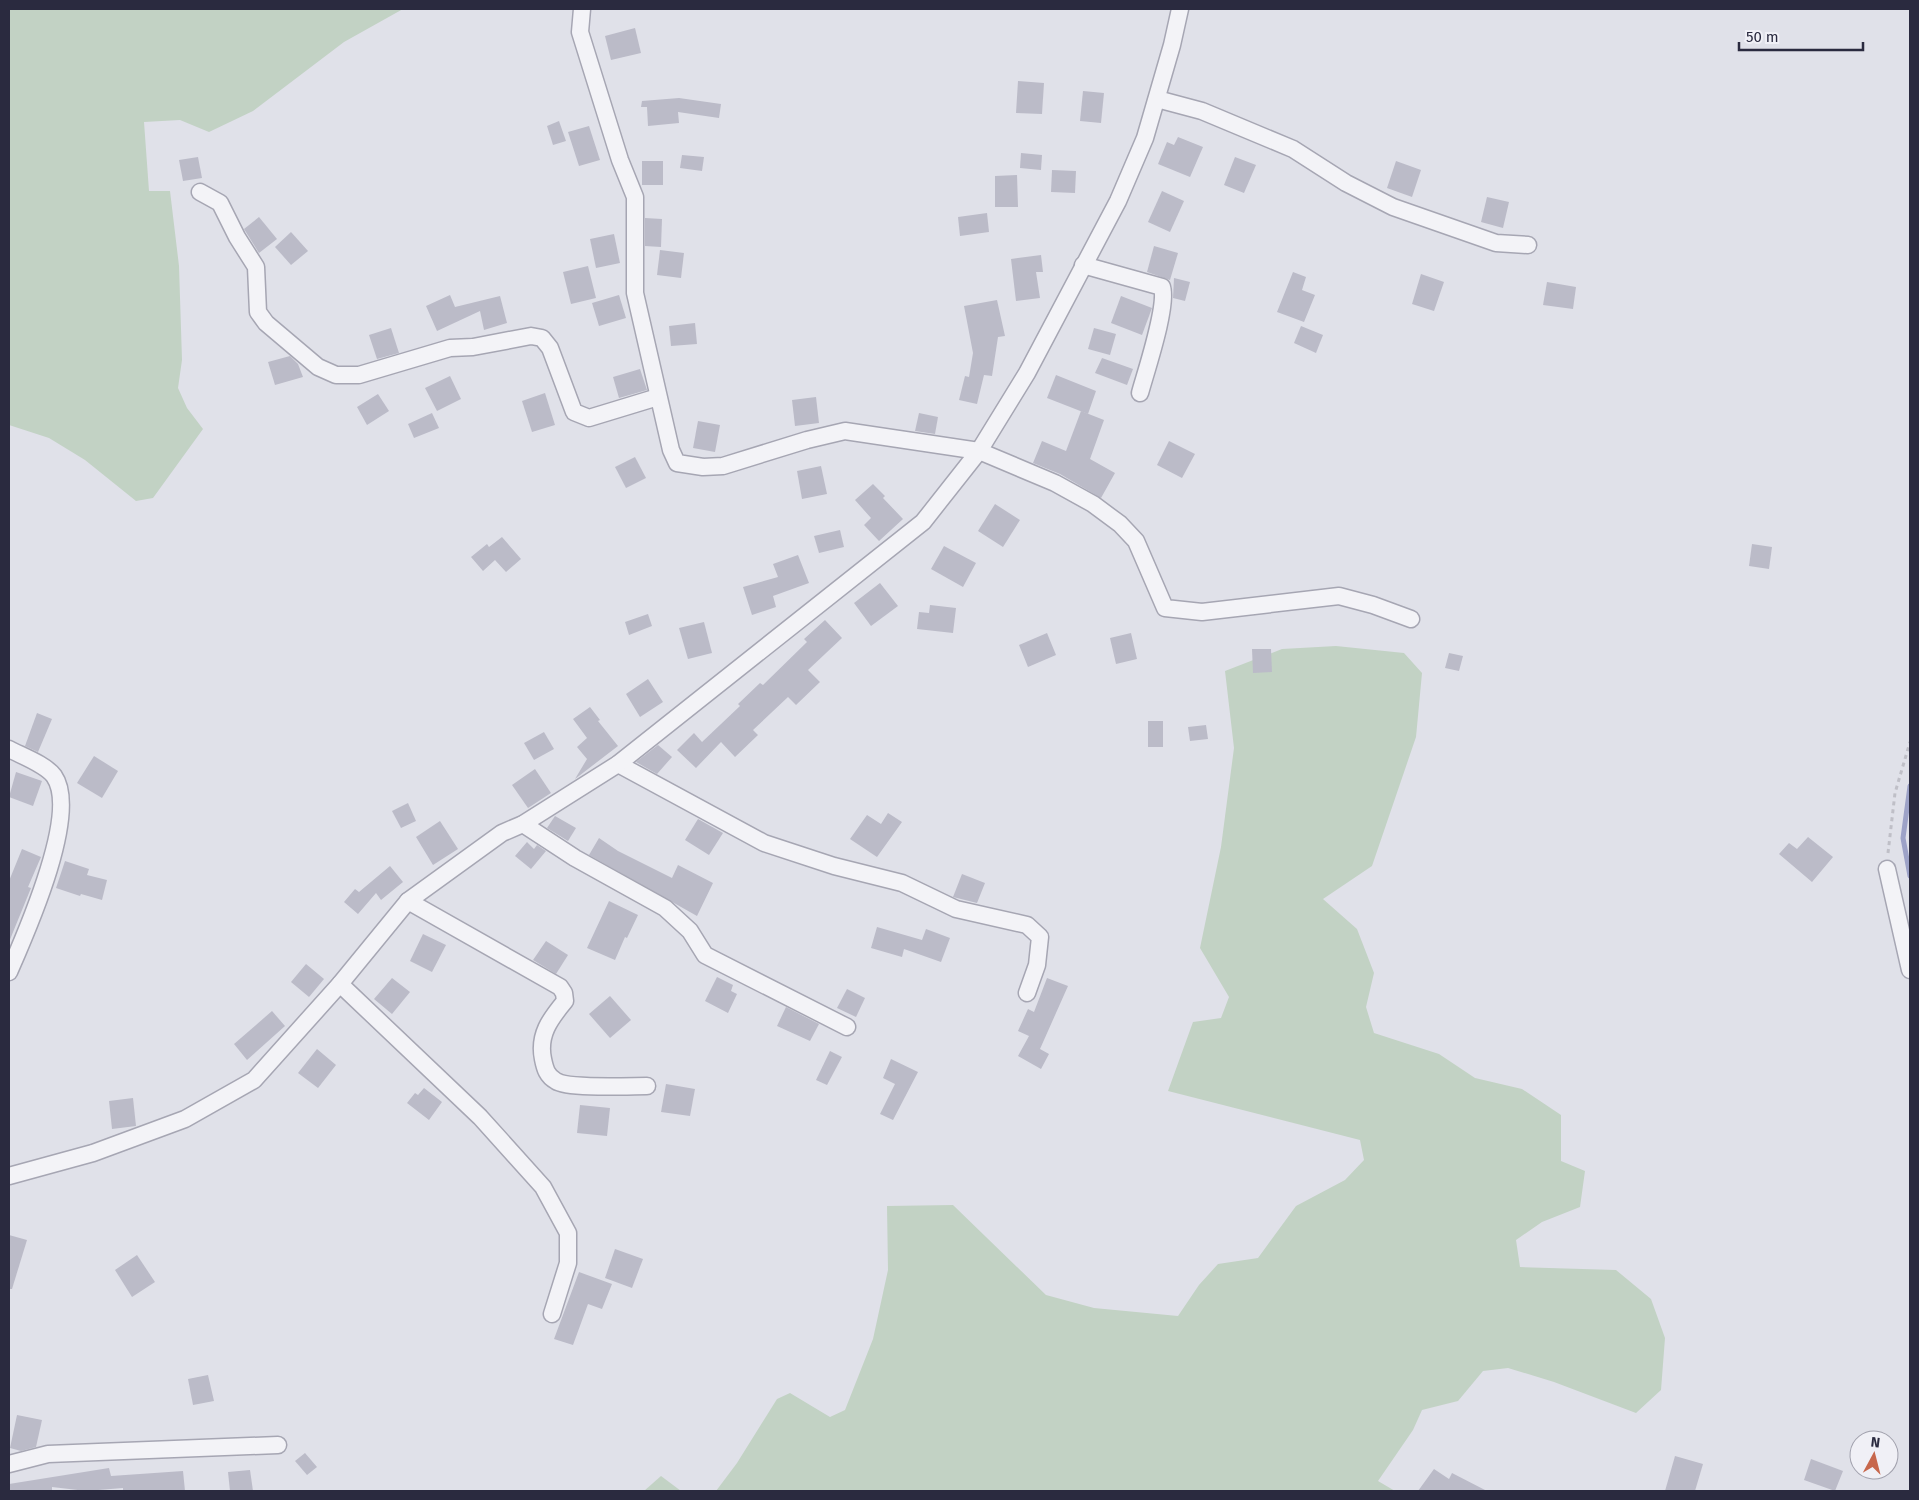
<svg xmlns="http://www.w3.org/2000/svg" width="1919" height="1500" font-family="'Fira Sans',sans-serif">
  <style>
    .green { fill: #c2d2c4 }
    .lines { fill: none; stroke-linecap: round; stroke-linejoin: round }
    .stream { stroke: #9da2c7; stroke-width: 5 }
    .building { fill: #bbbbc8 }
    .minor-casing { stroke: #a6a6b3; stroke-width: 19 }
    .path { stroke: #bfbfc7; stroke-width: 3; stroke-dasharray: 4 4; stroke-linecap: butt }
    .minor { stroke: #f3f3f7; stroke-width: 16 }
  </style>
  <rect width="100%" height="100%" fill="#e0e1e9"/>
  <g class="green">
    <polygon points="9,9 403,9 344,42 253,111 209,132 180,120 144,122 149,191 170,191 179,266 182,360 178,388 187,408 203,429 153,498 136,501 85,460 49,438 9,425"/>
    <polygon points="1336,646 1404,653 1422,673 1416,737 1372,866 1323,899 1357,929 1374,973 1366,1007 1374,1033 1439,1054 1475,1078 1522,1089 1561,1115 1561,1161 1585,1171 1580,1207 1542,1222 1516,1240 1520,1267 1616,1270 1651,1299 1665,1338 1661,1390 1636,1413 1554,1382 1508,1368 1483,1371 1458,1401 1422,1410 1413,1430 1378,1481 1395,1491 716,1491 737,1463 777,1399 790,1393 830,1417 845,1410 873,1339 888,1270 887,1206 953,1205 1046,1295 1094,1308 1178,1316 1199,1285 1218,1264 1258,1258 1296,1206 1345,1180 1364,1160 1360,1140 1168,1091 1193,1022 1221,1018 1229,997 1200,948 1221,847 1234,748 1225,671 1282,649"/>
    <polygon points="661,1476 681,1491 644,1491"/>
  </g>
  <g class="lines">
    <polyline class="stream" points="1910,786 1903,838 1910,876"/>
  </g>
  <g class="building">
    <polygon points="635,28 641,53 611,60 605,36"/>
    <polygon points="1018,81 1044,83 1042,114 1016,113"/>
    <polygon points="1083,91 1104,93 1101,123 1080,121"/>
    <polygon points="679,98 721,104 719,118 678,112 679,123 648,126 647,107 641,107 642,101"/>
    <polygon points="559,121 566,141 553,145 547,126"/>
    <polygon points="589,126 600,160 579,166 568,132"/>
    <polygon points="1178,137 1203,147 1190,177 1158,164 1167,142 1174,145"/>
    <polygon points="1021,153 1042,155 1041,170 1020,168"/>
    <polygon points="682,155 704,157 702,171 680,168"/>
    <polygon points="198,157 202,178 183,181 179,160"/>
    <polygon points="1235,157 1256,165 1244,193 1224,185"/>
    <rect x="642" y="161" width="21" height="24"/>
    <polygon points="1396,161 1421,170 1412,197 1387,188"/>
    <polygon points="1052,170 1076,171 1075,193 1051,192"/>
    <polygon points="1017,175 1018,207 995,207 995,176"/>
    <polygon points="1162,191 1184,201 1170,232 1148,222"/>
    <polygon points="1487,197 1509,202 1503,228 1481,222"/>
    <polygon points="987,213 989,232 960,236 958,217"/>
    <polygon points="259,217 277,239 259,253 244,229"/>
    <polygon points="645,218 662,219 661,247 645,246"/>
    <polygon points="291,232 308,251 291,265 275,247"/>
    <polygon points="614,234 620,263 596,268 590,239"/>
    <polygon points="1154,246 1178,253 1170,280 1147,272"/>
    <polygon points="660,250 684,253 681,278 657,275"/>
    <polygon points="1041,255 1043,272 1036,272 1040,298 1016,301 1011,259"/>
    <polygon points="588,266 596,298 571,304 563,272"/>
    <polygon points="1293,272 1306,277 1302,290 1315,295 1304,322 1277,312"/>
    <polygon points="1421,274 1444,282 1434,311 1412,304"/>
    <polygon points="1174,278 1190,282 1185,301 1173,298"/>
    <polygon points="1547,282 1576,287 1573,309 1543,305"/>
    <polygon points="450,295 455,307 500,296 507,323 484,330 480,311 437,331 426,306"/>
    <polygon points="619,295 626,318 599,326 592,303"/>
    <polygon points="1121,296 1152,308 1142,335 1111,323"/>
    <polygon points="997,300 1005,336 998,337 992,376 984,375 977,404 959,400 965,376 969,377 973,353 964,306"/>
    <polygon points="695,323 697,344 671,346 669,326"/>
    <polygon points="1301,326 1323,335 1316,353 1294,343"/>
    <polygon points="391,328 399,353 377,359 369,335"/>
    <polygon points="1094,328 1116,334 1110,355 1088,349"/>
    <polygon points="290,356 298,364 303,377 275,385 268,362"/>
    <polygon points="1102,358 1133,369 1127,385 1095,373"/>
    <polygon points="640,369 647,390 619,398 613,377"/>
    <polygon points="1056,375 1096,391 1088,414 1047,398"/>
    <polygon points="450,376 461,399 437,411 425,388"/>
    <polygon points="545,393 555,425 532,432 522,401"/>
    <polygon points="378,394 389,411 367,425 357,407"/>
    <polygon points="816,397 819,423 795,426 792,400"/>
    <polygon points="1081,411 1104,420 1090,459 1115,473 1101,498 1060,474 1033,463 1042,441 1066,451"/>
    <polygon points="432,413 439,428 414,438 408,424"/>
    <polygon points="919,413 938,417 935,434 915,431"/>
    <polygon points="698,421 720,425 715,452 693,448"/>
    <polygon points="1169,441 1195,454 1182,478 1157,465"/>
    <polygon points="635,457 646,478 626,488 615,467"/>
    <polygon points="821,466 827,494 802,499 797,471"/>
    <polygon points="873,484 885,496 883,498 903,519 879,541 864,525 871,518 855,500"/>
    <polygon points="995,504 1020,520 1003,547 978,531"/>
    <polygon points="840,530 844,547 819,553 814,536"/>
    <polygon points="502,537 521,559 506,572 495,560 483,571 471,557 487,544 489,547"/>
    <polygon points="1752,544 1772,547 1769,569 1749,566"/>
    <polygon points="944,546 976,563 963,587 931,569"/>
    <polygon points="798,555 809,583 773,596 776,607 752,615 743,587 778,577 773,564"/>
    <polygon points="880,583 898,606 871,626 854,603"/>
    <polygon points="930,605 956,608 953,633 917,629 919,612 929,613"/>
    <polygon points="648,614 652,626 629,635 625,622"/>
    <polygon points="825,620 842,638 808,670 820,682 796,705 788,697 753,730 758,735 735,757 721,742 696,768 677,750 694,733 702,742 740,706 738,704 760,683 763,685 807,642 804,639"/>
    <polygon points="704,622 712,653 688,659 679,628"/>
    <polygon points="1047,633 1056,655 1028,667 1019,645"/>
    <polygon points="1131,633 1137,659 1116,664 1110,638"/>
    <polygon points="1252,649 1271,649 1272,672 1253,673"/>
    <polygon points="1449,653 1463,656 1459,671 1445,668"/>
    <polygon points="648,679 663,702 640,717 626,694"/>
    <polygon points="590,707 600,720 598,721 618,746 575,779 587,759 577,747 587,738 573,719"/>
    <polygon points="37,713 52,719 38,752 25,746"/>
    <rect x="1148" y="721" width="15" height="26"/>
    <polygon points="1206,725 1208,739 1190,741 1188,727"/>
    <polygon points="544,732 554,749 534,760 524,743"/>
    <polygon points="658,745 672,757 657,774 636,762"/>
    <polygon points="94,756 118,771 102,798 77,783"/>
    <polygon points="535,769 551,793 528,808 512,785"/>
    <polygon points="16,772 42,781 33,806 9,797"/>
    <polygon points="408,803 416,821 401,828 392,811"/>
    <polygon points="888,813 902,822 877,857 850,839 867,815 881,824"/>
    <polygon points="555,816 576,828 568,841 547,828"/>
    <polygon points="698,819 723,833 709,855 685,840"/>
    <polygon points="440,821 458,849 433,865 416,837"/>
    <polygon points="1808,837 1833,857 1812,882 1779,854 1789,843 1797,849"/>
    <polygon points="599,838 618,851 672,878 678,865 713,883 697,916 589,855"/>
    <polygon points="527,842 534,849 537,845 546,851 531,869 515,856"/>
    <polygon points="22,849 41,857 28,887 31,888 9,942 9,881"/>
    <polygon points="65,861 89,869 87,875 107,880 102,900 81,894 80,896 56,888"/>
    <polygon points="390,866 403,882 381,900 376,893 358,914 344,902 355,889 359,892"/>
    <polygon points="962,874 985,883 977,903 953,897"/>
    <polygon points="609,901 638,915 627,938 625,937 615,960 587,948"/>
    <polygon points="877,927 922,940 926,929 950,938 941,962 904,949 902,957 871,948"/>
    <polygon points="423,934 446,945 432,972 410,961"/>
    <polygon points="546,941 568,955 556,974 533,960"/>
    <polygon points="306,964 324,979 309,997 291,982"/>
    <polygon points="717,977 733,985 731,991 737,994 728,1013 705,1001"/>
    <polygon points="392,978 410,992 392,1014 374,999"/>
    <polygon points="1047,978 1068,986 1040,1049 1049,1054 1041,1069 1018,1056 1029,1036 1018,1031 1028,1009 1034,1012"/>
    <polygon points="847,989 865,998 856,1017 837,1008"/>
    <polygon points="610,996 631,1020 610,1038 589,1014"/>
    <polygon points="786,1007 819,1024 810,1041 777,1026"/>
    <polygon points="272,1011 285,1026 247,1060 234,1044"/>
    <polygon points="317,1049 336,1065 318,1088 298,1073"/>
    <polygon points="830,1051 842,1057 827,1085 816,1080"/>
    <polygon points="891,1059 918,1072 893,1120 880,1114 895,1084 883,1078"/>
    <polygon points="666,1084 695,1089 690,1116 661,1112"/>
    <polygon points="424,1088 442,1102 429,1120 407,1103 415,1093 418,1095"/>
    <polygon points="133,1098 136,1126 112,1129 109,1101"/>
    <polygon points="580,1105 610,1108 607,1136 577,1133"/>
    <polygon points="9,1235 27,1240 12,1289 9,1289"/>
    <polygon points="615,1249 643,1259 632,1288 605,1278"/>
    <polygon points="137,1255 155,1282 132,1297 115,1270"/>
    <polygon points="579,1272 612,1284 602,1309 588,1304 573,1345 554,1339"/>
    <polygon points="208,1375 214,1401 193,1405 188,1379"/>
    <polygon points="17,1415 42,1420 36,1447 21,1451 10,1448"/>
    <polygon points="305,1453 317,1467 307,1475 295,1461"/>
    <polygon points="1675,1456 1703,1464 1695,1491 1665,1491"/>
    <polygon points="1811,1459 1843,1471 1835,1491 1804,1480"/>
    <polygon points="109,1468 111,1476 183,1471 185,1491 123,1491 123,1488 86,1491 52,1487 52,1491 9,1491 9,1484"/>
    <polygon points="1434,1469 1449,1479 1452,1473 1487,1491 1418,1491"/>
    <polygon points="250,1470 253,1491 230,1491 228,1472"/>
  </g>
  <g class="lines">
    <defs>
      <g id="minor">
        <polyline points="582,9 580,32 620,160 635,197 635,293 671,450 677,463 703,467 723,466 807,440 845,431 979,451 1055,483 1093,504 1120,524 1136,541 1165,608 1202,612 1339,596 1373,605 1411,619"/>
        <polyline points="1157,99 1202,111 1293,149 1346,183 1393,207 1496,243 1528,245"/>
        <polyline points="200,192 220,203 237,237 256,267 258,312 266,323 318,367 336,375 359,375 450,348 473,347 531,336 542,338 550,348 574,412 589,418 658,397"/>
        <path d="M1083 265 1162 287C1168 306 1146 371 1140 393"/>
        <path d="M9 749C22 756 45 764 54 776 80 813 26 933 9 972"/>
        <polyline points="618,764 764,843 834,866 902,883 956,909 1027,925 1040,937 1037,965 1027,993"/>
        <polyline points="523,824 575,858 665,908 690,931 705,955 847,1027"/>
        <polyline points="1887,869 1910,970"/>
        <path d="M408 901 560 987 564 993 565 1001C550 1019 538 1035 543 1059 545 1069 547 1076 556 1081 568 1089 630 1086 647 1086"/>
        <polyline points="340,984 480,1117 543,1187 568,1233 568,1263 552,1314"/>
        <polyline points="9,1176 93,1153 185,1119 254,1080 340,984 408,901 502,833 523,824 618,764 923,522 979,451 1027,373 1118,201 1145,138 1172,45 1180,9"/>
        <polyline points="9,1464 48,1454 278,1445"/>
      </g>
    </defs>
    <use href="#minor" class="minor-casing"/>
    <polyline class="path" points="1888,853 1895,793 1910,742"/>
    <use href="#minor" class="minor"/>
  </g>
  <rect width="1919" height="1500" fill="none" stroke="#2a2a3f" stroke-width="20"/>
  <g transform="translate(1874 1455) rotate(7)"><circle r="24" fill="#f0f0f6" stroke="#a1a1ad"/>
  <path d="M0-4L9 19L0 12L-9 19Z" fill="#c7674c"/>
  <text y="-8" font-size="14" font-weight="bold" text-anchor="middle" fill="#2a2a3f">N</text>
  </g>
  <path d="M1739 42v8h124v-8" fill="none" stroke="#2a2a3f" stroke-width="2.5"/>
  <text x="1746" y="42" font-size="15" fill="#2a2a3f" stroke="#f0f0f6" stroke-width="4" paint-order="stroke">50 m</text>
</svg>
